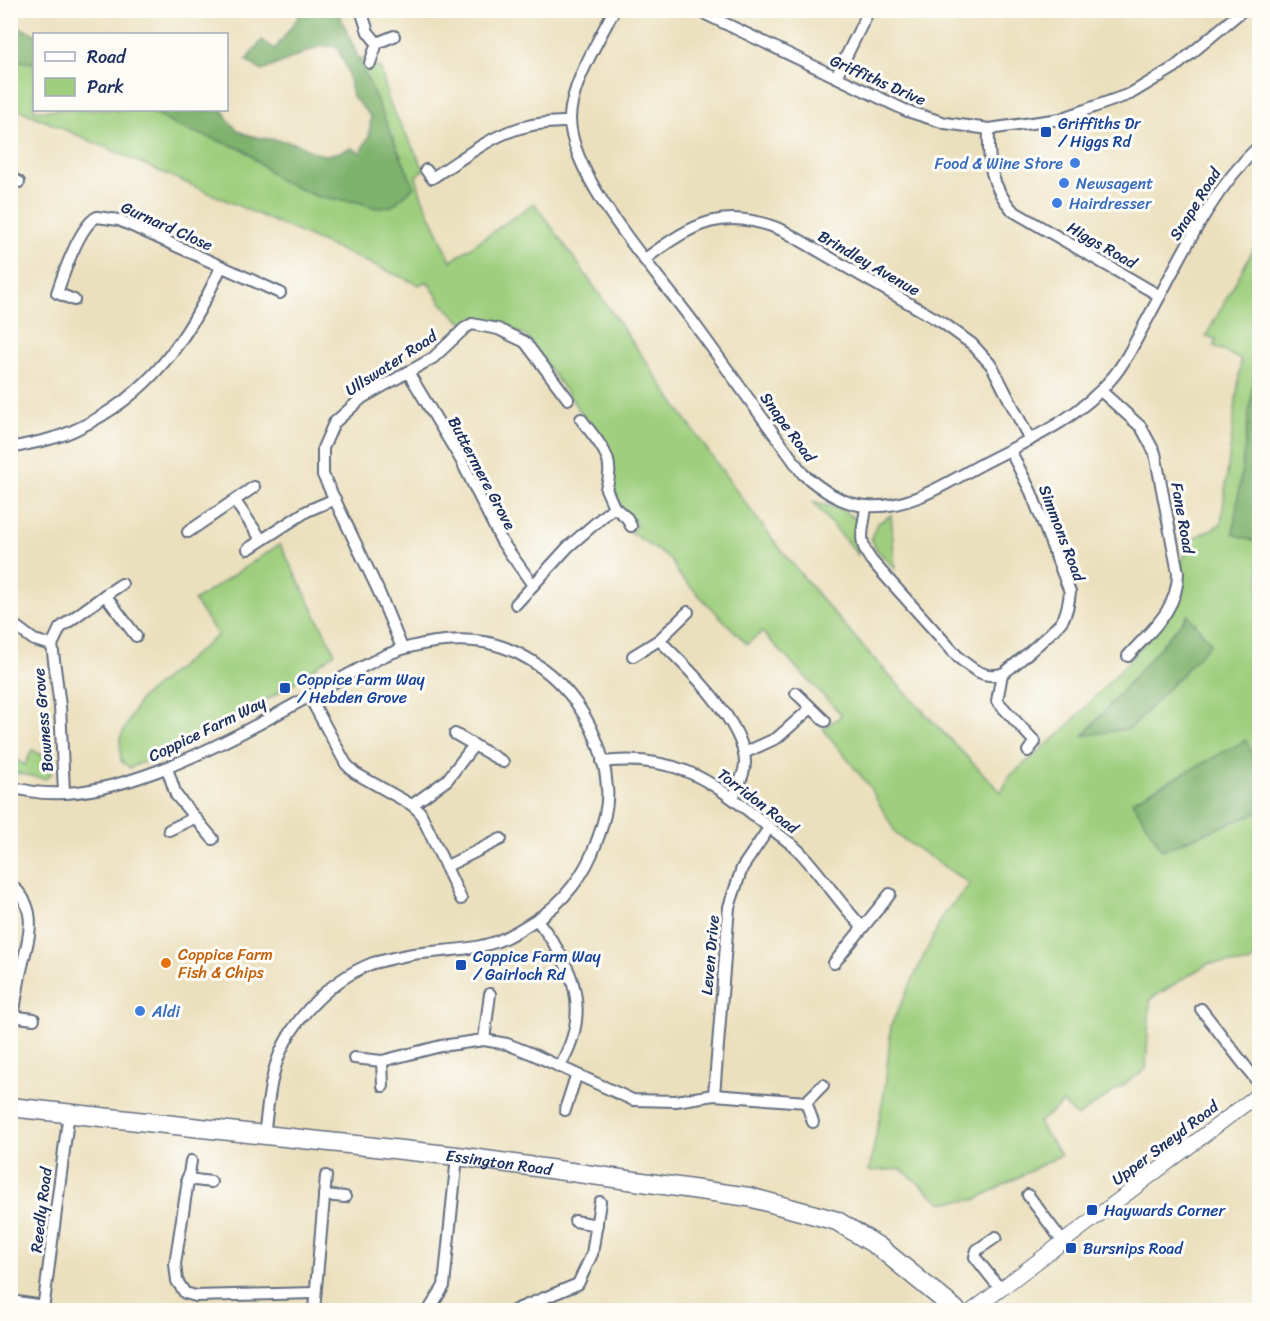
<svg xmlns="http://www.w3.org/2000/svg" width="1270" height="1321" font-family="Sriracha,sans-serif">
  <style>
    .green { fill: #9fcf7e; stroke: #5d7f6e; stroke-width: 1.5 }
    .forest { fill: #7fb26d; stroke: #4d7066; stroke-width: 1.5 }
    .lines { fill: none; stroke-linecap: round; stroke-linejoin: round }
    .minor-casing { stroke: #646d7f; stroke-width: 14 }
    .tertiary-casing { stroke: #646d7f; stroke-width: 16 }
    .primary-casing { stroke: #646d7f; stroke-width: 21 }
    .minor { stroke: #fff; stroke-width: 10 }
    .tertiary { stroke: #fff; stroke-width: 14 }
    .primary { stroke: #fff; stroke-width: 18 }
    .transit-dot { fill: #1a4fb4; stroke: #fdfcf7; stroke-width: 2 }
    .shop-dot { fill: #3f7fe0; stroke: #fdfcf7; stroke-width: 2 }
    .food-dot { fill: #e8710a; stroke: #fdfcf7; stroke-width: 2 }
    .labels { text-anchor: middle; dominant-baseline: central; stroke-width: 6; stroke-linejoin: round; paint-order: stroke }
    .street-label { font-size: 16px; fill: #1b2f5e; stroke: #fdfcf7 }
    .transit-label { font-size: 16px; fill: #164399; stroke: #fdfcf7; text-anchor: start }
    .shop-label { font-size: 16px; fill: #366cbe; stroke: #fdfcf7; text-anchor: start }
    .food-label { font-size: 16px; fill: #c56008; stroke: #fdfcf7; text-anchor: start }
  </style>
  <rect width="100%" height="100%" fill="#fdfcf7"/>
  <filter id="ink" filterUnits="userSpaceOnUse"><feTurbulence type="fractalNoise" baseFrequency=".0167" numOctaves="2"/><feDisplacementMap in="SourceGraphic" scale="12" xChannelSelector="R" yChannelSelector="G"/><feConvolveMatrix kernelMatrix="1 2 1 2 8 2 1 2 1" color-interpolation-filters="sRGB"/></filter>
  <filter id="wash" filterUnits="userSpaceOnUse"><feTurbulence type="fractalNoise" baseFrequency=".008" numOctaves="4" result="noise"/><feDisplacementMap in="SourceGraphic" scale="24" xChannelSelector="R" yChannelSelector="G"/><feGaussianBlur stdDeviation="1.35" result="paint"/><feColorMatrix in="noise" values="0 0 0 0 0 0 0 0 0 0 0 0 0 0 0 0 0 1.4 0 .05"/><feComposite in="paint" operator="in"/></filter>
  <g filter="url(#wash)">
    <rect width="100%" height="100%" fill="#ebe0bd"/>
    <g class="green">
      <path d="M10 42 34 53V110H167L392 206 414 187 356 56 381 69 389 102 424 169 416 176 421 195 451 261 534 203C614 310 684 423 765 529 836 622 919 708 1001 792L1010 776 1064 730 1128 662 1180 600 1181 562 1194 538 1221 524 1241 360 1214 346 1216 339 1206 336 1259 239V955L1248 964 1209 963 1150 999 1146 1069 1077 1117 1063 1103 1038 1123 1061 1155 975 1200 941 1202 901 1169 869 1171 885 1089 891 1025 944 914 970 884 897 835 869 786 823 729 842 715 762 632 747 644 679 575 671 560 629 531 637 526C629 514 613 500 613 484 613 473 614 466 612 455L525 335 492 322 476 319 462 323 442 303 427 281 419 285 11 106Z"/>
      <polygon points="813,502 840,509 856,519 858,555"/>
      <polygon points="891,515 895,568 876,549 871,538 877,524"/>
      <polygon points="280,544 335,653 294,683 223,727 130,768 121,761 120,738 140,699 218,635 194,601"/>
      <polygon points="32,750 55,762 51,774 45,779 11,772 11,757 25,765"/>
    </g>
    <g class="forest">
      <path d="M294 11H338L414 187 392 206 376 208 358 202 318 197 279 180 244 150 174 125 150 110H223C238 145 265 135 294 143 303 146 315 155 325 155 333 155 343 150 352 148L360 153 369 136 371 117 352 96 347 69 337 46H320L262 71 246 60 262 40 275 49 300 15Z"/>
      <polygon points="10,24 36,34 34,63 11,60"/>
      <polygon points="1255,369 1260,370 1259,543 1233,534"/>
      <polygon points="1188,615 1211,643 1131,728 1083,736"/>
      <polygon points="1246,740 1259,768 1259,812 1162,850 1132,801"/>
    </g>
  </g>
  <g filter="url(#ink)">
    <g class="lines">
      <defs>
        <g id="minor">
          <polyline points="361,10 368,32 377,43"/>
          <path d="M614 10C599 40 570 86 570 119 571 181 660 276 696 326 732 375 767 425 803 474 821 489 841 504 866 506 911 510 950 480 988 461 1033 438 1079 418 1112 378 1127 361 1136 339 1147 320 1181 258 1208 194 1260 145"/>
          <polyline points="697,10 907,111 945,123 989,129 1060,119 1130,94 1175,67 1243,10"/>
          <polyline points="370,63 377,43 394,36"/>
          <polyline points="836,77 869,10"/>
          <path d="M989 129C988 162 990 185 1013 211L1160 296"/>
          <path d="M426 170 432 178C482 146 508 120 570 122"/>
          <polyline points="10,177 19,182"/>
          <path d="M645 259C694 223 724 205 784 231L943 323 972 344 992 366 1030 440"/>
          <path d="M74 300 57 293C63 275 80 225 97 217L119 220 280 293"/>
          <polyline points="408,372 461,460 502,542 533,585"/>
          <path d="M1101 391 1141 427 1155 453 1178 573C1178 610 1151 630 1128 656"/>
          <path d="M581 419C599 444 617 457 606 489L614 507 627 518 631 526"/>
          <path d="M10 448C33 443 57 439 77 429 150 395 189 338 221 267"/>
          <polyline points="235,501 261,539"/>
          <path d="M866 506C864 529 856 539 871 560L959 658C971 668 984 679 1001 674 1007 673 1060 626 1063 619 1068 610 1069 601 1070 592L1031 492 1010 450"/>
          <polyline points="188,532 254,487"/>
          <polyline points="248,549 307,511 335,499"/>
          <polyline points="122,584 105,595 136,636"/>
          <polyline points="516,604 568,547 614,507"/>
          <polyline points="10,622 34,640 52,645"/>
          <path d="M659 640C686 666 745 723 745 763 745 774 737 788 733 798"/>
          <polyline points="402,648 378,590 323,475 323,448 334,423 362,398 433,358 465,328 472,324 498,329 525,342 568,399"/>
          <polyline points="633,656 659,640 688,612"/>
          <polyline points="1002,674 997,701 1035,742 1028,751"/>
          <polyline points="796,693 825,721"/>
          <polyline points="309,696 346,764 355,773 412,805 420,812 461,899"/>
          <polyline points="455,734 503,762"/>
          <polyline points="744,753 777,738 811,708"/>
          <path d="M602 762C673 754 707 777 760 820 773 831 788 840 800 852 822 876 840 903 862 927"/>
          <polyline points="167,768 176,795 213,839"/>
          <path d="M10 786C116 825 292 700 386 655 415 643 452 637 484 642 552 655 603 720 607 788 609 805 603 825 597 841 586 873 564 903 534 921 523 928 510 936 498 941 471 951 441 950 413 954 400 956 386 960 373 963 327 981 283 1027 273 1076 268 1095 267 1116 264 1135"/>
          <polyline points="64,792 60,706 52,645 60,628 105,595"/>
          <polyline points="412,805 447,780 474,745"/>
          <polyline points="169,830 194,818"/>
          <polyline points="447,866 501,839"/>
          <path d="M10 884C40 908 29 936 22 966 18 983 16 1000 13 1016"/>
          <path d="M537 920C574 967 593 1011 559 1067"/>
          <polyline points="834,963 890,894"/>
          <polyline points="1201,1009 1260,1085"/>
          <polyline points="10,1016 34,1019"/>
          <polyline points="484,1040 490,994"/>
          <polyline points="354,1058 382,1061 441,1046 484,1040 507,1044 530,1053 633,1100 676,1101 714,1095 806,1102"/>
          <polyline points="382,1061 383,1086"/>
          <polyline points="714,1095 729,907 742,868 769,828"/>
          <polyline points="565,1110 576,1076"/>
          <polyline points="813,1122 806,1102 823,1085"/>
          <polyline points="191,1161 175,1264 177,1281 185,1293 196,1296 314,1293"/>
          <polyline points="187,1179 211,1182"/>
          <polyline points="324,1195 345,1197"/>
          <polyline points="1028,1195 1063,1242"/>
          <polyline points="575,1221 597,1225"/>
          <polyline points="996,1237 977,1250 975,1257 1001,1290"/>
          <polyline points="10,1301 44,1306"/>
          <polyline points="43,1310 69,1112"/>
          <polyline points="314,1310 326,1176"/>
          <polyline points="429,1310 444,1286 457,1156"/>
          <polyline points="515,1310 578,1284 592,1254 600,1202"/>
        </g>
        <polyline id="tertiary" points="973,1310 1260,1093"/>
        <g id="primary">
          <path id="s1" d="M10 1107 457 1156 749 1197 837 1221 879 1247 956 1310"/>
        </g>
      </defs>
      <use href="#minor" class="minor-casing"/>
      <use href="#tertiary" class="tertiary-casing"/>
      <use href="#primary" class="primary-casing"/>
      <use href="#minor" class="minor"/>
      <use href="#tertiary" class="tertiary"/>
      <use href="#primary" class="primary"/>
    </g>
  </g>
  <g class="transit-dot">
    <rect x="1040" y="126" width="12" height="12" rx="3"/>
    <rect x="279" y="682" width="12" height="12" rx="3"/>
    <rect x="455" y="959" width="12" height="12" rx="3"/>
    <rect x="1086" y="1204" width="12" height="12" rx="3"/>
    <rect x="1065" y="1242" width="12" height="12" rx="3"/>
  </g>
  <g class="shop-dot">
    <circle cx="1075" cy="163" r="6"/>
    <circle cx="1064" cy="183" r="6"/>
    <circle cx="1057" cy="203" r="6"/>
    <circle cx="140" cy="1011" r="6"/>
  </g>
  <circle class="food-dot" cx="166" cy="963" r="6"/>
  <g class="labels">
    <g class="street-label">
      <text transform="translate(878 80) rotate(24)">Griffiths Drive</text>
      <text transform="translate(1195 204) rotate(-58)">Snape Road</text>
      <text transform="translate(167 226) rotate(24)">Gurnard Close</text>
      <text transform="translate(1102 245) rotate(30)">Higgs Road</text>
      <text transform="translate(869 263) rotate(30)">Brindley Avenue</text>
      <text transform="translate(391 363) rotate(-33)">Ullswater Road</text>
      <text transform="translate(788 427) rotate(54)">Snape Road</text>
      <text transform="translate(482 473) rotate(62)">Buttermere Grove</text>
      <text transform="translate(1183 518) rotate(80)">Fane Road</text>
      <text transform="translate(1062 533) rotate(69)">Simmons Road</text>
      <text transform="translate(43 720) rotate(-95)">Bowness Grove</text>
      <text transform="translate(207 729) rotate(-26)">Coppice Farm Way</text>
      <text transform="translate(758 801) rotate(37)">Torridon Road</text>
      <text transform="translate(710 955) rotate(-85)">Leven Drive</text>
      <text transform="translate(1165 1143) rotate(-37)">Upper Sneyd Road</text>
      <text stroke="none"><textPath href="#s1" startOffset="492">Essington Road</textPath></text>
      <text transform="translate(41 1210) rotate(-83)">Reedly Road</text>
    </g>
    <g class="transit-label">
      <text x="1058" y="123">Griffiths Dr<tspan x="1058" dy="18">/ Higgs Rd</tspan></text>
      <text x="297" y="679">Coppice Farm Way<tspan x="297" dy="18">/ Hebden Grove</tspan></text>
      <text x="473" y="956">Coppice Farm Way<tspan x="473" dy="18">/ Gairloch Rd</tspan></text>
      <text x="1104" y="1210">Haywards Corner</text>
      <text x="1083" y="1248">Bursnips Road</text>
    </g>
    <g class="shop-label">
      <text x="1063" y="163" text-anchor="end">Food &amp; Wine Store</text>
      <text x="1076" y="183">Newsagent</text>
      <text x="1069" y="203">Hairdresser</text>
      <text x="152" y="1011">Aldi</text>
    </g>
    <g class="food-label">
      <text x="178" y="954">Coppice Farm<tspan x="178" dy="18">Fish &amp; Chips</tspan></text>
    </g>
  </g>
  <rect width="1270" height="1321" fill="none" stroke="#fdfcf7" stroke-width="36"/>
  <rect x="33" y="33" width="195" height="78" fill="#fdfcf7" stroke="#a3aaba" stroke-width="1.5"/>
  <rect x="45" y="52" width="30" height="9" fill="#ffffff" stroke="#a3aaba" stroke-width="1.5"/>
  <text x="87" y="63" font-size="18" fill="#1b2f5e">Road</text>
  <rect x="45" y="78" width="30" height="18" fill="#9fcf7e" stroke="#a3aaba" stroke-width="1.5"/>
  <text x="87" y="93" font-size="18" fill="#1b2f5e">Park</text>
</svg>
